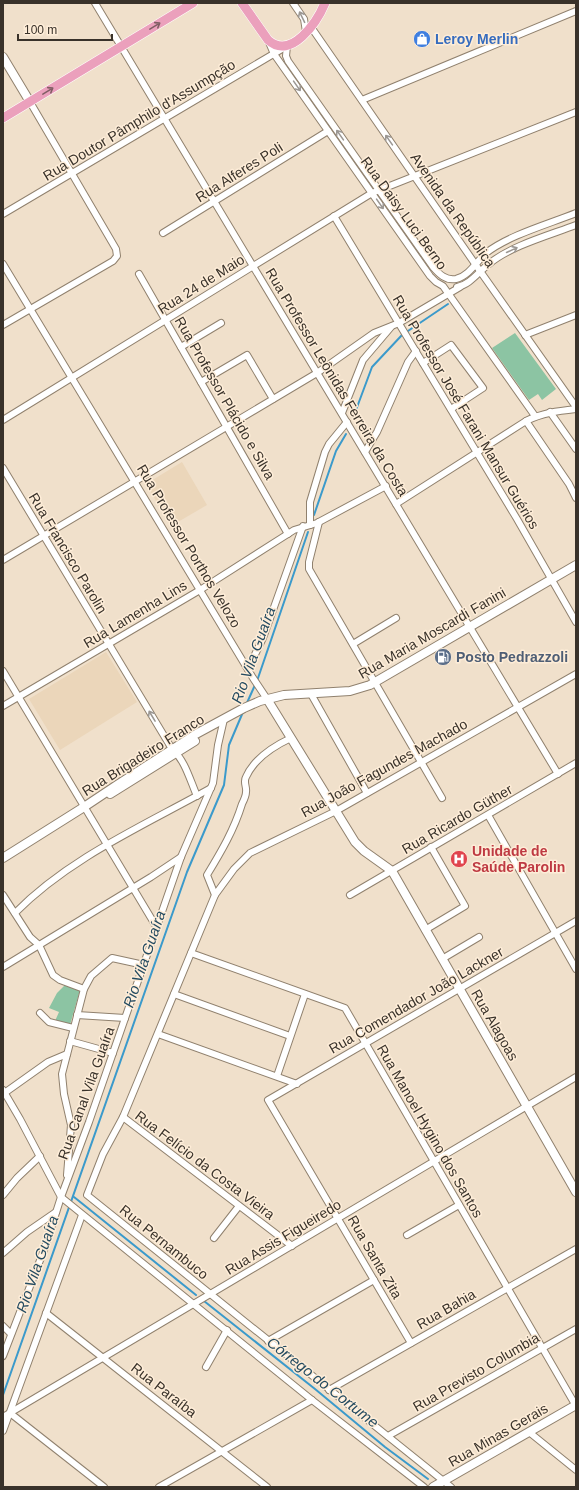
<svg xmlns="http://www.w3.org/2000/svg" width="579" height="1490" font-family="Arial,sans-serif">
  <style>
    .built { fill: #ebd6ba }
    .green { fill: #8cc4a3 }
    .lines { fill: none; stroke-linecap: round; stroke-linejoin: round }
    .stream { stroke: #3b9acb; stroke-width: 2 }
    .street-casing { stroke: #90816e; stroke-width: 8 }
    .secondary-casing { stroke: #90816e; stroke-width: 10 }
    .primary-casing { stroke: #fff; stroke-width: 10 }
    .street { stroke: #fff; stroke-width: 6 }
    .secondary { stroke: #fff; stroke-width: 8 }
    .primary { stroke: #eba0bc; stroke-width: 9 }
    .oneway { stroke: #9c9894 }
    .oneway2 { stroke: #805e64 }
    .labels { text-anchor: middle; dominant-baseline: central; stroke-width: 3; stroke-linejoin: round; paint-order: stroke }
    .shop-label { font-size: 14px; font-weight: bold; fill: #366cbe; stroke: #feedd8; text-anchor: start }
    .street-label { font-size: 14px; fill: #39322a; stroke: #feedd8 }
    .service-label { font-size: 14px; font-weight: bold; fill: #4e5e75; stroke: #feedd8; text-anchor: start }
    .health-label { font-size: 14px; font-weight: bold; fill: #be3a42; stroke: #feedd8; text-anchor: start }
    .water-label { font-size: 15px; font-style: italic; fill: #244b61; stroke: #feedd8 }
  </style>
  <rect width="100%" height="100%" fill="#f0e0cb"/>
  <g class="built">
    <polygon points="182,462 207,505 171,526 146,484"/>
    <polygon points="106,652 137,702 60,750 29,699"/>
  </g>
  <g class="green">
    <polygon points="515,333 556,389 542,400 538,394 529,400 492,348"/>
    <polygon points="65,985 80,990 70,1025 55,1021 59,1012 49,1008 57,993"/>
  </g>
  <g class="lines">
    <g class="stream">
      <polyline points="353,418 372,367 402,335 448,304"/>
      <polyline points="314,515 336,451 346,434"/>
      <polyline points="257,681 308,532"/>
      <polyline points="246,705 255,685"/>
      <polyline points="74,1197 196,1295"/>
      <polyline points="204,1301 315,1389 385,1447 428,1479"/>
      <polyline points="3,1395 187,872 224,785 229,745 243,712"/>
    </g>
    <defs>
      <g id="street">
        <polyline points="95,3 558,774"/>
        <polyline points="293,3 304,19 306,32"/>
        <polyline points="311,27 480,271 576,407"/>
        <polyline points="268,40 274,54 430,276 436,282 443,286 535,416"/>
        <path d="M287 46 286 56 288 61 433 267C439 274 446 281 456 279 469 276 477 261 486 253 509 235 549 224 576 213"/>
        <polyline points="362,100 576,11"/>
        <polyline points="3,214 287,46"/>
        <polyline points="334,216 517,519 576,622"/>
        <polyline points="163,233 328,131"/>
        <polyline points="3,264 253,678 267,699"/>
        <polyline points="139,274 288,534"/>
        <path d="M457 287C470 285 479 271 489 264 510 246 550 235 576 225"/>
        <polyline points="3,325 113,261 117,256 116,249 30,102"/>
        <polyline points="525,335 576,315"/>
        <polyline points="181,347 221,323"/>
        <polyline points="423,363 451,345 483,388 451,409"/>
        <polyline points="201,382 247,355 273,399"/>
        <polyline points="550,412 576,449"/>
        <polyline points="342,413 363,360 391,327"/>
        <polyline points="3,420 372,193 576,112"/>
        <polyline points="526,421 569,484 576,498"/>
        <polyline points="365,452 377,432 408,362 416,351"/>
        <path d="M3 468 172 749C185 760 190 780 197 796"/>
        <path d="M396 504 526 421C542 413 558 411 576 409"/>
        <polyline points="319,522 309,562 309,569 442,798"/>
        <polyline points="310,525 310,502 325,452 329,444 347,422"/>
        <polyline points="3,560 317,373 374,333 399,323 460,287"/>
        <polyline points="353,644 396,618"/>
        <polyline points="248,669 263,638 303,526"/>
        <polyline points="3,671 157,928"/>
        <polyline points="311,694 367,793"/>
        <polyline points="3,706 200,590 294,530 317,523 386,486"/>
        <path d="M291 738C274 746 254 759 246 777 243 782 247 787 246 792 246 796 244 800 242 804 234 830 221 852 207 875L215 895 123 1117 103 1154 87 1195 451 1487"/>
        <polyline points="488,815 576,969"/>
        <polyline points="3,895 30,937 39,945 53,975 60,980 84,989"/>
        <polyline points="215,895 234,869 250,853 336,811 576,674"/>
        <polyline points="350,895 576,763"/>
        <path d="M15 913C69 858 143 826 211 788"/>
        <polyline points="425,930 465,906 431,847"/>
        <polyline points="191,953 345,1008 576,1406"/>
        <polyline points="442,959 479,937"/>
        <polyline points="3,967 151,877 181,857"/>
        <polyline points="174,994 290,1036"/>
        <polyline points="40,1013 49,1022 73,1028"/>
        <polyline points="77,1015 125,1018"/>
        <polyline points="158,1034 297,1084"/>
        <polyline points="70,1041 113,1053"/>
        <polyline points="277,1076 305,994"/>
        <polyline points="3,1090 20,1119 61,1197 312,1400 424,1487"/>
        <polyline points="3,1094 48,1062 67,1054"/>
        <polyline points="123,1117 292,1246"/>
        <polyline points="67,1175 71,1125 64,1094 62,1074 84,989 91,976 112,958 144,965"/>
        <polyline points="3,1195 17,1178 40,1156"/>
        <polyline points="407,1235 459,1205"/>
        <polyline points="214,1238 239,1206"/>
        <polyline points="3,1253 27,1232 56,1212"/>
        <polyline points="46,1313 267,1487"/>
        <polyline points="3,1326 11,1334"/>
        <polyline points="268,1341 374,1280"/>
        <polyline points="411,1343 268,1100 576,921"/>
        <polyline points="3,1356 44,1250 61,1197 89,1122 181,857 213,783 218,745 224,719"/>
        <polyline points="206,1367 227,1330"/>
        <polyline points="329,1390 576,1249"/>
        <polyline points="10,1413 104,1487"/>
        <polyline points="3,1417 576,1077"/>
        <polyline points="3,1431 82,1215"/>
        <polyline points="529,1432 576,1470"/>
        <polyline points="388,1436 576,1329"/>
        <polyline points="159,1487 312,1400"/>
      </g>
      <g id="secondary">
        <polyline points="3,57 30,102"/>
        <polyline points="267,699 355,842 364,851 392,871 576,1192"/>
        <polyline points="110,794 195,741"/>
        <polyline points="3,858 84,807 117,785 196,734 244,708 260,701 284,695 350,691 370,685 576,565"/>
        <polyline points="433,1487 576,1405"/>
      </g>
      <g id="primary">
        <path d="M242 3 268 40C291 61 317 22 325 3"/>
        <polyline points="3,118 193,3"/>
      </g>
    </defs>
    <use href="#street" class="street-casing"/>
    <use href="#secondary" class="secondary-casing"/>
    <use href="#primary" class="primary-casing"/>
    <use href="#street" class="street"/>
    <use href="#secondary" class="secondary"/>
    <use href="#primary" class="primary"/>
  </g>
  <defs><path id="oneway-shaft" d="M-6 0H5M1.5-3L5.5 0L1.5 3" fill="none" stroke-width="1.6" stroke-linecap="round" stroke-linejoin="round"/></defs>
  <g class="oneway">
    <use href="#oneway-shaft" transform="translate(302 17) rotate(-116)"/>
    <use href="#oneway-shaft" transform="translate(297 86) rotate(55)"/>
    <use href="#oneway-shaft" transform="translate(340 135) rotate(-125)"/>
    <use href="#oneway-shaft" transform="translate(389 140) rotate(-125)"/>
    <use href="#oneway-shaft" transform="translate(380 204) rotate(55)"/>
    <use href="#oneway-shaft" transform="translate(512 250) rotate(-25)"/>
    <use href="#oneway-shaft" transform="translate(152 716) rotate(-121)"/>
  </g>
  <g class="oneway2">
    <use href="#oneway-shaft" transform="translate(155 26) rotate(-31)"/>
    <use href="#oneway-shaft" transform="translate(48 91) rotate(-31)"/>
  </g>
  <defs>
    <symbol id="shop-disc" viewBox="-11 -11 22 22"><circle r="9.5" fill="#3f7fe0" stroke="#feedd8"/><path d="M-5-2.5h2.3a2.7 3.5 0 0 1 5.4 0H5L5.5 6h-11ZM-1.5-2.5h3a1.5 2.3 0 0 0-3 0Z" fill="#fff"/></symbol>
    <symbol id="fuel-disc" viewBox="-11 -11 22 22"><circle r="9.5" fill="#5c6f8a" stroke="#feedd8"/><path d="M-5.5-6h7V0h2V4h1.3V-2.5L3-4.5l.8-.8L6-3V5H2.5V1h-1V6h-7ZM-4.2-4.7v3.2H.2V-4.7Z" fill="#fff"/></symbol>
    <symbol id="hospital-disc" viewBox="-11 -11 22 22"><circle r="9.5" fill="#e0444e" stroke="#feedd8"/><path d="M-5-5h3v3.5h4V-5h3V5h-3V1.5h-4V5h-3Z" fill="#fff"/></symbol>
  </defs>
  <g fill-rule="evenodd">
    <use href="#shop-disc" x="412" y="29" width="20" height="20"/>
    <use href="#fuel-disc" x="433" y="647" width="20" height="20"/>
    <use href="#hospital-disc" x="449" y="849" width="20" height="20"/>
  </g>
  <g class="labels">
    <g class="shop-label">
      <text x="435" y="39">Leroy Merlin</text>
    </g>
    <g class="street-label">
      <text transform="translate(139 120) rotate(-31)">Rua Doutor Pâmphilo d'Assumpção</text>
      <text transform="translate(239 172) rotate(-32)">Rua Alferes Poli</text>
      <text transform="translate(453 210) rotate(55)">Avenida da República</text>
      <text transform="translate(404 213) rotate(54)">Rua Daisy Luci Berno</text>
      <text transform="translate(201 284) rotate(-32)">Rua 24 de Maio</text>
      <text transform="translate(337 382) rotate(59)">Rua Professor Leônidas Ferreira da Costa</text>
      <text transform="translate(225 398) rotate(60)">Rua Professor Plácido e Silva</text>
      <text transform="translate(466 412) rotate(59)">Rua Professor José Farani Mansur Guérios</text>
      <text transform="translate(189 546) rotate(59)">Rua Professor Porthos Velozo</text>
      <text transform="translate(68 553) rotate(59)">Rua Francisco Parolin</text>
      <text transform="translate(135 614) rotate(-31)">Rua Lamenha Lins</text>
      <text transform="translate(432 633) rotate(-30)">Rua Maria Moscardi Fanini</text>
      <text transform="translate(143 755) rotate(-32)">Rua Brigadeiro Franco</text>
      <text transform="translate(384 768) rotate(-29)">Rua João Fagundes Machado</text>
      <text transform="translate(457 819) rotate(-30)">Rua Ricardo Güther</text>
      <text transform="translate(416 1000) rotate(-30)">Rua Comendador João Lackner</text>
      <text transform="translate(495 1025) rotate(60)">Rua Alagoas</text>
      <text transform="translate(86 1093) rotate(-70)">Rua Canal Vila Guaíra</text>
      <text transform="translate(430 1131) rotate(60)">Rua Manoel Hygino dos Santos</text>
      <text transform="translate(205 1165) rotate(37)">Rua Felício da Costa Vieira</text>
      <text transform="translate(283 1237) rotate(-31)">Rua Assis Figueiredo</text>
      <text transform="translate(164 1242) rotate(39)">Rua Pernambuco</text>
      <text transform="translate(375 1257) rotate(60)">Rua Santa Zita</text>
      <text transform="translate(446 1309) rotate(-30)">Rua Bahia</text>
      <text transform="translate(476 1372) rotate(-30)">Rua Previsto Columbia</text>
      <text transform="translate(164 1390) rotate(38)">Rua Paraíba</text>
      <text transform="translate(498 1435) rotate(-30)">Rua Minas Gerais</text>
    </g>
    <g class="service-label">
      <text x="456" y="657">Posto Pedrazzoli</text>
    </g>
    <g class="health-label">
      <text x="472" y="851">Unidade de<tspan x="472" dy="16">Saúde Parolin</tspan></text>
    </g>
    <g class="water-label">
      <text transform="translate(253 655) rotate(-70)">Rio Vila Guaíra</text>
      <text transform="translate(144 959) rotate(-71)">Rio Vila Guaíra</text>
      <text transform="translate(37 1264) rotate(-71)">Rio Vila Guaíra</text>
      <text transform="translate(323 1382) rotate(38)">Córrego do Cortume</text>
    </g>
  </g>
  <rect width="579" height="1490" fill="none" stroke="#39322a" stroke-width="8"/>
  <path d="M18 34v6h94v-6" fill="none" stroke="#39322a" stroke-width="2"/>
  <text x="24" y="34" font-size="12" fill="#39322a" stroke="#feedd8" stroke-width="3" paint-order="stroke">100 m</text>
</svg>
